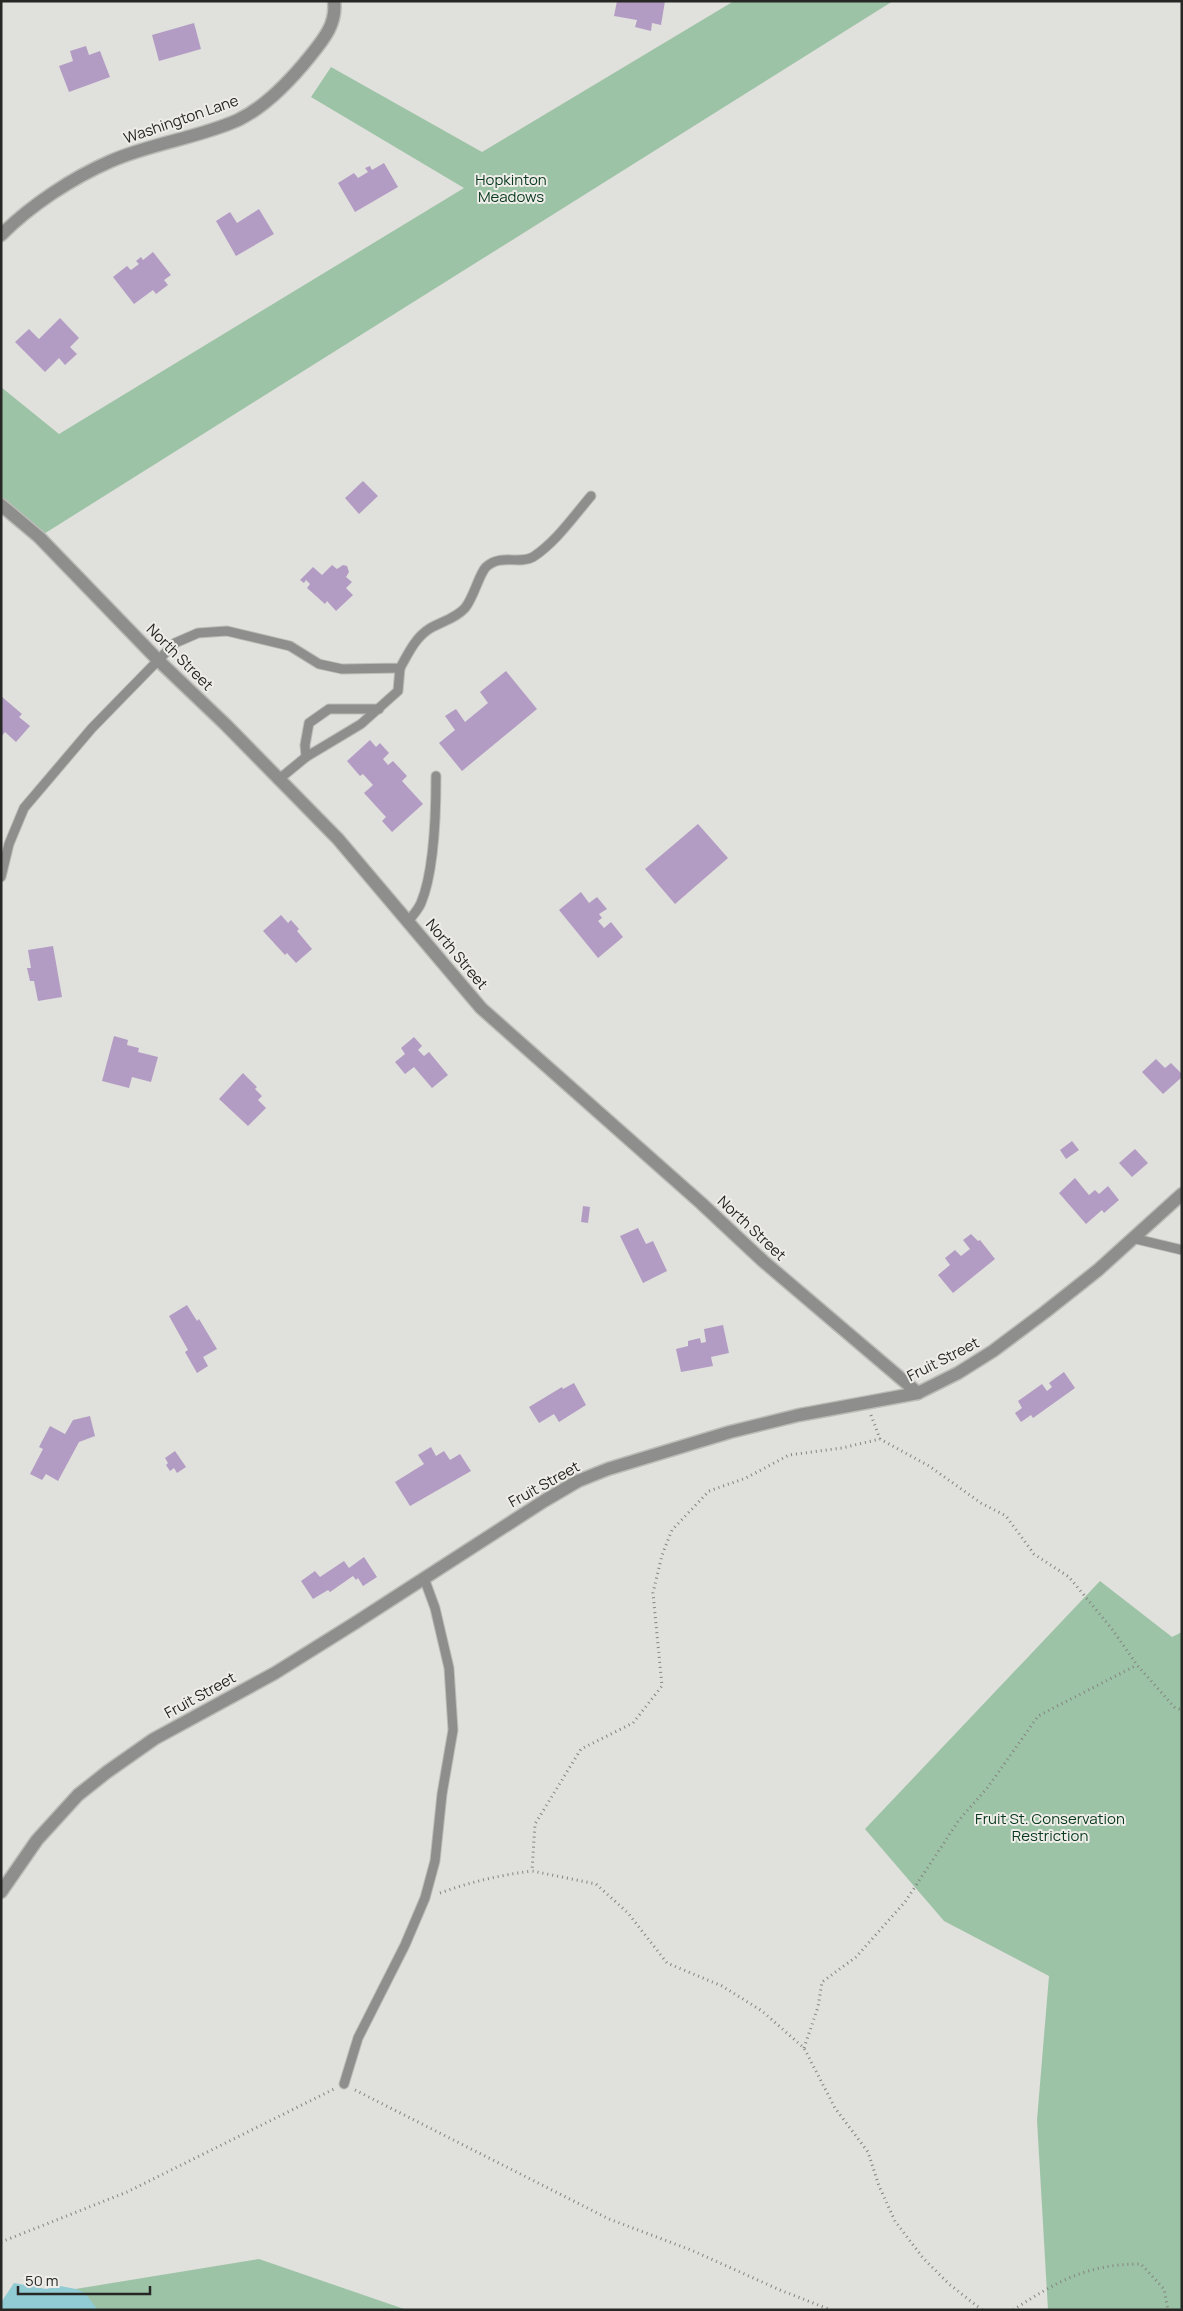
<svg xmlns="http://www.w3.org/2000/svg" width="1183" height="2311" font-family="Manrope,sans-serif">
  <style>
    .green { fill: #9dc3a6 }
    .water { fill: #91cbd3 }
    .building { fill: #b39cc3 }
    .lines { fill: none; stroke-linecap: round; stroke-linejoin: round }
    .service-casing { stroke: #bbbbb7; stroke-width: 11 }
    .minor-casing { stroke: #bbbbb7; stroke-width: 15 }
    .tertiary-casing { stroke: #bbbbb7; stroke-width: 15 }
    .path { stroke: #848481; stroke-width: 3; stroke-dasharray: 1 4; stroke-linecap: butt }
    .service { stroke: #8e8e8c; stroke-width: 9 }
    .minor { stroke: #8e8e8c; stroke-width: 12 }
    .tertiary { stroke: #8e8e8c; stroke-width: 12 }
    .labels { text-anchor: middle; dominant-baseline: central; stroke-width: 4; stroke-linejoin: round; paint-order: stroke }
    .street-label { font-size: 15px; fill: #272725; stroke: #eeede9 }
    .park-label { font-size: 15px; fill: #08391c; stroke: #eeede9 }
  </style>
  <rect width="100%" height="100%" fill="#e0e0dc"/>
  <g class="green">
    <polygon points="734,1 893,1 39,537 1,501 1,387 59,434 464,188 311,97 331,67 482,152"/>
    <polygon points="1100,1581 1172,1637 1182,1632 1182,2310 1048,2310 1037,2120 1049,1976 944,1921 865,1829"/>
    <polygon points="259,2259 407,2310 1,2310 2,2301"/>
  </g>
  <polygon class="water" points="14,2283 46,2289 60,2286 76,2289 85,2293 98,2310 1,2310 2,2301"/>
  <g class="building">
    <polygon points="617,1 665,1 661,25 652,23 651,31 635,27 637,20 614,16"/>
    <polygon points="194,23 201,49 159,61 152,35"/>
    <polygon points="86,46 89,55 100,51 110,77 69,92 59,66 73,61 70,51"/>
    <polygon points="384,163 398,187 355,212 338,183 354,173 358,178 368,172 365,168 370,166 372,170"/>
    <polygon points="259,209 274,234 236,256 216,221 230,212 237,223"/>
    <polygon points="153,252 171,275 164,280 168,285 156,294 153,290 134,304 113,277 127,266 131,270 139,264 136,261 141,257 143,260"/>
    <polygon points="60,318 79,338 70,347 77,354 65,365 59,358 45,372 15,342 29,329 39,339"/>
    <polygon points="363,481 378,496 359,514 345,498"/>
    <polygon points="332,565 337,569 343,565 347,566 349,572 346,577 352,582 346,588 353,595 336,611 327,601 325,604 307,588 310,584 306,580 304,583 300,580 313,567 322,575"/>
    <polygon points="506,671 537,709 462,771 439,743 455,730 445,716 456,709 465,722 488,703 480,692"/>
    <polygon points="1,696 22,714 19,717 30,726 16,742 5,732 1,737"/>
    <polygon points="370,740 376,747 380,743 389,753 383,759 388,765 393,761 407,776 402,781 423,804 392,832 382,821 386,817 364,793 373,785 363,774 360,776 347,761"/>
    <polygon points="698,824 728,858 675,904 645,869"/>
    <polygon points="581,892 589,903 597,897 607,909 599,914 602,918 598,921 604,928 611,922 623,937 598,958 559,910"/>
    <polygon points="281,915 288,923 291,920 299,929 297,931 312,949 296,963 287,953 285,955 263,931"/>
    <polygon points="53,946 62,997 38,1001 34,981 30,981 27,968 31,968 28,950"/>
    <polygon points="114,1036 128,1040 127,1045 139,1048 138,1052 158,1057 151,1082 132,1077 129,1088 102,1081"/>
    <polygon points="414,1037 422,1046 418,1050 424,1056 429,1052 448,1075 432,1088 414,1067 405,1074 395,1062 405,1054 401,1048"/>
    <polygon points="1156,1059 1165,1068 1171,1063 1182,1074 1182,1077 1163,1094 1142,1072"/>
    <polygon points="243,1073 257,1087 255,1089 262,1096 258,1100 266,1108 248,1126 219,1099"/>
    <polygon points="1072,1141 1079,1150 1066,1159 1060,1150"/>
    <polygon points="1135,1149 1148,1163 1132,1177 1119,1163"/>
    <polygon points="1075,1178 1089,1195 1095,1190 1099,1194 1108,1186 1119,1200 1104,1213 1102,1210 1086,1224 1059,1193"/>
    <polygon points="583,1206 590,1207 588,1223 581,1222"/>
    <polygon points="638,1228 646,1244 653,1241 667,1271 643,1283 620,1236"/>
    <polygon points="971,1234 978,1241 980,1240 995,1259 953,1293 938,1275 950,1265 945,1258 955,1250 961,1256 970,1249 963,1240"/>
    <polygon points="187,1305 197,1321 199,1319 217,1349 203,1357 208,1366 197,1373 185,1352 188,1350 169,1316"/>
    <polygon points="723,1325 729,1353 711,1357 713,1366 681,1372 676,1349 688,1346 688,1341 700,1338 701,1343 706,1342 704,1329"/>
    <polygon points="1064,1372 1075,1388 1033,1418 1031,1415 1021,1422 1015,1413 1022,1408 1018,1401 1042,1384 1047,1391 1052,1387 1049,1383"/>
    <polygon points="574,1383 586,1405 559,1422 554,1414 539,1423 529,1407 562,1387 563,1389"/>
    <polygon points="90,1416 95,1436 79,1442 58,1481 46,1474 42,1480 30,1474 43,1449 39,1447 50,1426 65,1434 73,1420"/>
    <polygon points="431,1447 436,1456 444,1451 450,1460 460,1454 471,1471 410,1506 395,1482 424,1464 418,1455"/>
    <polygon points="175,1451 186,1467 177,1473 174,1468 170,1471 166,1465 168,1463 165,1458"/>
    <polygon points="364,1557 377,1577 363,1586 358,1578 356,1580 353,1576 330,1592 328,1590 313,1599 301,1581 315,1571 320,1577 344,1561 349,1568"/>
  </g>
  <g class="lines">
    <defs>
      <g id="service">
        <polyline points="306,757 305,745 309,723 329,709 379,709"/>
        <polyline points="278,780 306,757 361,724 398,691 400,668"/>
        <path d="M1 877 9 844 24 808 92 728 175 643 198 633 227 631 290 646 319 664 342 669 400 668C408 654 415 638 429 629 442 621 455 619 465 608 474 597 479 574 486 567 501 553 519 565 533 557 556 542 573 517 591 496"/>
        <path d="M408 922C412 916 418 910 421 903 434 872 436 810 436 776"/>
        <polyline points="1132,1238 1182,1250"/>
        <polyline points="344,2084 358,2038 405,1945 425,1898 435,1861 442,1794 453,1730 449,1668 435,1608 424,1578"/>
      </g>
      <g id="minor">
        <path d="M1 235C31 205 72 178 111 161 152 143 198 138 238 120 267 106 291 80 311 55 324 39 337 23 334 1"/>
        <polyline points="1,505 39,537 159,661 225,724 338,839 481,1008 701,1203 763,1261 918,1393"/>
      </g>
      <polyline id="tertiary" points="1,1892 37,1840 78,1795 107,1772 154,1739 275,1673 355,1623 544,1501 578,1481 608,1469 730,1432 799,1415 918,1393 958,1373 993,1351 1045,1312 1098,1270 1182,1194"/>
    </defs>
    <use href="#service" class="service-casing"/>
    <use href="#minor" class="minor-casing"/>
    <use href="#tertiary" class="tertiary-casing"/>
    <g class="path">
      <polyline points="871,1415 880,1439"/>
      <path d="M440 1893C470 1882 500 1875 532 1871"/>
      <polyline points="804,2048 818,2007 822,1982 856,1957 905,1902 959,1820 988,1787 1038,1716 1137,1665"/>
      <polyline points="355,2090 609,2219 691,2250 780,2290 831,2310"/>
      <polyline points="1,2242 127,2192 334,2089"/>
      <polyline points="982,2310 949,2284 923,2258 895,2221 879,2186 868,2152 835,2108 804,2048 762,2011 722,1986 667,1963 628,1913 596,1884 532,1871 535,1824 581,1749 633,1723 662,1686 653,1593 662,1555 672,1530 709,1491 746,1478 789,1455 842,1448 880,1439 929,1466 981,1503 1006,1516 1034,1554 1069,1577 1112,1629 1137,1665 1175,1708 1182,1710"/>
      <path d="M1013 2310C1058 2281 1087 2264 1141 2264L1164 2289 1168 2310"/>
    </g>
    <use href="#service" class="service"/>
    <use href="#minor" class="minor"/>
    <use href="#tertiary" class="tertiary"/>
  </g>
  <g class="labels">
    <g class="street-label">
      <text transform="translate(181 119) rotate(-19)">Washington Lane</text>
      <text transform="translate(180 657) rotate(45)">North Street</text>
      <text transform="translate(457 954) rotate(50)">North Street</text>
      <text transform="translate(752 1228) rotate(43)">North Street</text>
      <text transform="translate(943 1359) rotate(-27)">Fruit Street</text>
      <text transform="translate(544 1484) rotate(-29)">Fruit Street</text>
      <text transform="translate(200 1695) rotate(-29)">Fruit Street</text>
    </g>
    <g class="park-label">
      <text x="511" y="179">Hopkinton<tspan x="511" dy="17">Meadows</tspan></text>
      <text x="1050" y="1818">Fruit St. Conservation<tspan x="1050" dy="17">Restriction</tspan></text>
    </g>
  </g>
  <rect width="1183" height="2311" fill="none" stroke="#272725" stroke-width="5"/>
  <path d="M18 2286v8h132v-8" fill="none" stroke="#272725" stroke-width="2.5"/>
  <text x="25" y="2286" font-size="15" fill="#272725" stroke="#eeede9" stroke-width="4" paint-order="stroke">50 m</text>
</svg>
